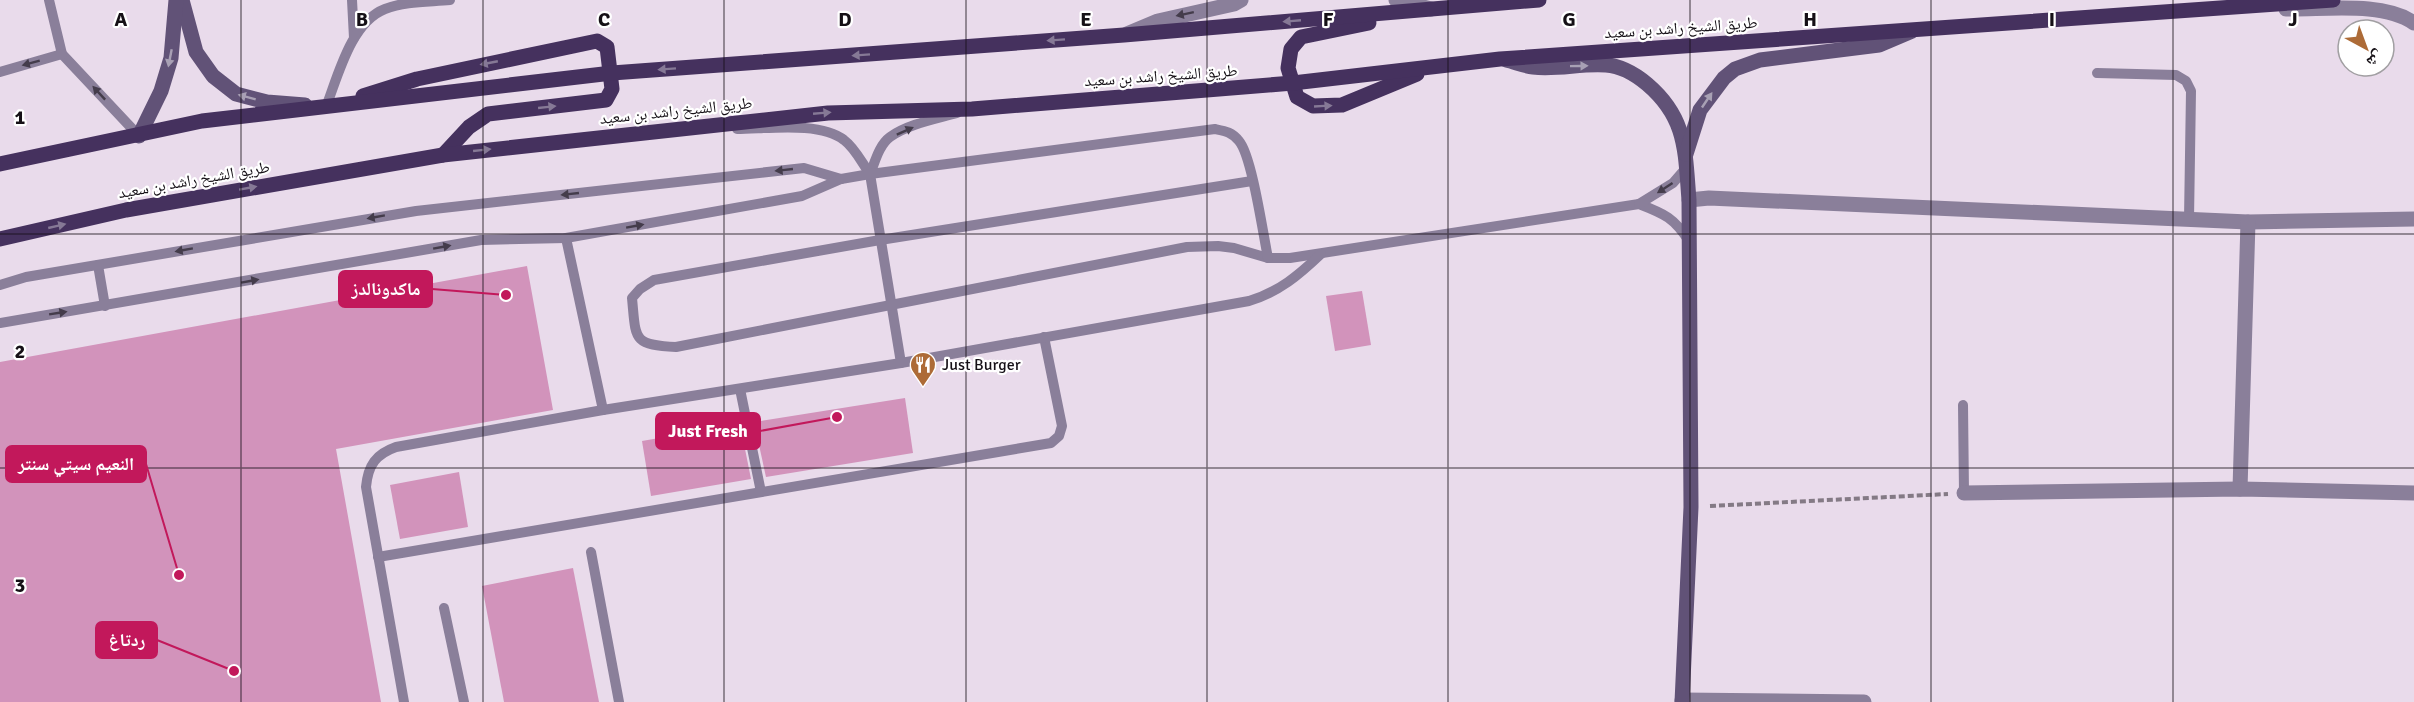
<svg xmlns="http://www.w3.org/2000/svg" width="2414" height="702" font-family="Signika,'Noto Naskh Arabic',sans-serif">
  <style>
    .building { fill: #d293bb }
    .lines { fill: none; stroke-linecap: round; stroke-linejoin: round }
    .path { stroke: #847a85; stroke-width: 4; stroke-dasharray: 6 3; stroke-linecap: butt }
    .lane { stroke: #8a7f9a; stroke-width: 10 }
    .street { stroke: #8a7f9a; stroke-width: 15 }
    .secondary { stroke: #615277; stroke-width: 15 }
    .primary { stroke: #45315e; stroke-width: 15 }
    .oneway { fill: #443c4b }
    .oneway2 { fill: #867996 }
    .oneway3 { fill: #a8a0b4 }
    .grid { fill: none; stroke: #151016; stroke-width: 1.5; stroke-opacity: 0.55 }
    .labels { text-anchor: middle; dominant-baseline: central; stroke-width: 4.5; stroke-linejoin: round; paint-order: stroke }
    .street-label { font-size: 16px; fill: #151016; stroke: #fff }
    .poi-label { font-size: 16px; fill: #151016; stroke: #fff; text-anchor: start }
    .grid-label { font-size: 20px; text-anchor: middle; font-weight: bold; fill: #151016; stroke: #fff; stroke-width: 4.5; stroke-linejoin: round; paint-order: stroke }
    .leader { fill: none; stroke: #c2185b; stroke-width: 2 }
    .callout-dot { fill: #c2185b; stroke: #fff; stroke-width: 2 }
    .callout { fill: #c2185b; stroke: #c2185b; stroke-width: 2 }
    .callout-label { font-size: 18px; text-anchor: middle; font-weight: bold; fill: #fff }
  </style>
  <rect width="100%" height="100%" fill="#e9dbeb"/>
  <g class="building">
    <polygon points="527,266 553,410 336,449 381,702 0,702 0,362"/>
    <polygon points="1362,291 1371,345 1335,351 1326,296"/>
    <polygon points="905,398 913,453 766,477 754,422"/>
    <polygon points="740,424 751,479 651,496 642,441"/>
    <polygon points="459,472 468,527 400,539 390,485"/>
    <polygon points="573,568 599,702 504,702 482,586"/>
  </g>
  <g class="lines">
    <polyline class="path" points="1710,506 1948,494"/>
    <g class="lane">
      <polyline points="49,0 62,54 139,136"/>
      <polyline points="352,0 354,38"/>
      <polyline points="0,72 62,54"/>
      <polyline points="2097,73 2176,75 2186,81 2191,91 2189,219"/>
      <path d="M326 107C338 76 351 22 385 9 405 1 429 2 450 0"/>
      <path d="M737 129C766 129 820 121 844 140 855 148 862 163 870 174L901 363"/>
      <path d="M870 174C875 162 879 145 890 137 908 124 936 119 957 113"/>
      <path d="M1252 181 880 240 654 280 640 289 632 298C636 339 632 345 676 347L1187 247 1218 246 1234 248 1268 258H1290L1639 204C1665 214 1674 218 1689 241"/>
      <polyline points="1639,204 1673,183 1686,168"/>
      <polyline points="566,238 603,410"/>
      <polyline points="98,265 105,306"/>
      <polyline points="0,285 26,277 416,211 804,168 841,179"/>
      <path d="M0 323 481 240 566 238 802 196 841 179 870 174 1215 129C1225 131 1232 132 1239 141 1252 156 1263 234 1268 258"/>
      <polyline points="740,389 761,492"/>
      <polyline points="1963,405 1964,493"/>
      <polyline points="591,552 619,702"/>
      <polyline points="378,557 1051,443 1059,436 1062,426 1044,337"/>
      <polyline points="444,608 464,702"/>
      <path d="M404 702 366 487C368 465 376 454 396 447L603 410 901 363 1249 301C1279 292 1299 275 1321 254"/>
    </g>
    <g class="street">
      <polyline points="1396,0 1431,9"/>
      <path d="M2286 9C2324 10 2382 1 2414 23"/>
      <polyline points="1127,34 1158,21 1234,4 1241,0"/>
      <polyline points="1689,200 1709,198 2248,222 2414,219"/>
      <polyline points="2240,489 2248,222"/>
      <polyline points="1964,493 2240,489 2414,493"/>
      <polyline points="1682,700 1864,702"/>
    </g>
    <g class="secondary">
      <polyline points="182,0 196,52 213,76 236,94 267,102 305,105"/>
      <path d="M1506 60C1515 62 1524 66 1533 67 1557 70 1582 63 1606 65 1622 66 1635 74 1647 84 1687 118 1685 151 1689 200L1691 507 1682 702"/>
      <polyline points="139,136 161,91 171,58 176,0"/>
      <polyline points="1686,154 1700,110 1724,78 1735,69 1760,60 1879,45 1912,31"/>
    </g>
    <g class="primary">
      <polyline points="1369,23 1301,37 1291,49 1288,68 1297,97 1313,106 1342,105 1417,74"/>
      <polyline points="363,96 417,79 597,41 607,47 612,89 606,100 488,114 469,127 443,155"/>
      <polyline points="0,164 202,121 612,73 1124,35 1539,0"/>
      <polyline points="0,239 126,210 443,155 828,113 972,109 1293,83 1500,59 2333,0"/>
    </g>
  </g>
  <defs><path id="oneway-solid" d="M-6-.8H1V-3.2L6.5 0L1 3.2V.8H-6Z" transform="scale(1.5)"/></defs>
  <g class="oneway">
    <use href="#oneway-solid" transform="translate(1185 14) rotate(168)"/>
    <use href="#oneway-solid" transform="translate(31 63) rotate(165)"/>
    <use href="#oneway-solid" transform="translate(99 93) rotate(-133)"/>
    <use href="#oneway-solid" transform="translate(905 131) rotate(-24)"/>
    <use href="#oneway-solid" transform="translate(784 170) rotate(174)"/>
    <use href="#oneway-solid" transform="translate(1665 188) rotate(147)"/>
    <use href="#oneway-solid" transform="translate(570 194) rotate(174)"/>
    <use href="#oneway-solid" transform="translate(376 217) rotate(170)"/>
    <use href="#oneway-solid" transform="translate(635 226) rotate(-10)"/>
    <use href="#oneway-solid" transform="translate(442 247) rotate(-10)"/>
    <use href="#oneway-solid" transform="translate(184 250) rotate(170)"/>
    <use href="#oneway-solid" transform="translate(250 281) rotate(-10)"/>
    <use href="#oneway-solid" transform="translate(58 313) rotate(-9)"/>
  </g>
  <g class="oneway2">
    <use href="#oneway-solid" transform="translate(1292 21) rotate(175)"/>
    <use href="#oneway-solid" transform="translate(1056 40) rotate(176)"/>
    <use href="#oneway-solid" transform="translate(861 55) rotate(176)"/>
    <use href="#oneway-solid" transform="translate(489 63) rotate(169)"/>
    <use href="#oneway-solid" transform="translate(667 69) rotate(176)"/>
    <use href="#oneway-solid" transform="translate(1323 106) rotate(-3)"/>
    <use href="#oneway-solid" transform="translate(547 107) rotate(-6)"/>
    <use href="#oneway-solid" transform="translate(822 113) rotate(-5)"/>
    <use href="#oneway-solid" transform="translate(482 150) rotate(-6)"/>
    <use href="#oneway-solid" transform="translate(248 188) rotate(-10)"/>
    <use href="#oneway-solid" transform="translate(57 226) rotate(-13)"/>
  </g>
  <g class="oneway3">
    <use href="#oneway-solid" transform="translate(170 58) rotate(101)"/>
    <use href="#oneway-solid" transform="translate(1579 66) rotate(-1)"/>
    <use href="#oneway-solid" transform="translate(247 97) rotate(-165)"/>
    <use href="#oneway-solid" transform="translate(1707 100) rotate(-56)"/>
  </g>
  <path class="grid" d="M241 0V702M483 0V702M724 0V702M966 0V702M1207 0V702M1448 0V702M1690 0V702M1931 0V702M2173 0V702M0 234H2414M0 468H2414"/>
  <defs>
    <symbol id="restaurant-pin" viewBox="-11 -11 22 30"><path d="M0 17L-7.5 6A9.5 9.5 0 1 1 7.5 6Z" fill="#ad6b37" stroke="#fff"/><path d="M-5-6h1v4h1v-4h1v4h1v-4h1v5L-1.5 .5V6h-2V.5L-5-1ZM5-6V6H3V1.5H1.5Q1.5-4 5-6Z" fill="#fff"/></symbol>
  </defs>
  <g fill-rule="evenodd">
    <use href="#restaurant-pin" x="908" y="350" width="30" height="40"/>
  </g>
  <g class="labels">
    <g class="street-label">
      <text transform="translate(1681 28) rotate(-4)">طريق الشيخ راشد بن سعيد</text>
      <text transform="translate(1161 76) rotate(-4)">طريق الشيخ راشد بن سعيد</text>
      <text transform="translate(676 111) rotate(-6)">طريق الشيخ راشد بن سعيد</text>
      <text transform="translate(194 180) rotate(-10)">طريق الشيخ راشد بن سعيد</text>
    </g>
    <g class="poi-label">
      <text x="942" y="365">Just Burger</text>
    </g>
  </g>
  <g class="grid-label">
    <text x="121" y="26">A</text>
    <text x="362" y="26">B</text>
    <text x="604" y="26">C</text>
    <text x="845" y="26">D</text>
    <text x="1086" y="26">E</text>
    <text x="1328" y="26">F</text>
    <text x="1569" y="26">G</text>
    <text x="1810" y="26">H</text>
    <text x="2052" y="26">I</text>
    <text x="2293" y="26">J</text>
    <text x="20" y="124">1</text>
    <text x="20" y="358">2</text>
    <text x="20" y="592">3</text>
  </g>
  <path class="leader" d="M506 295L432 289M837 417L760 431M179 575L146 464M234 671L157 640"/>
  <g class="callout-dot">
    <circle cx="506" cy="295" r="6"/>
    <circle cx="837" cy="417" r="6"/>
    <circle cx="179" cy="575" r="6"/>
    <circle cx="234" cy="671" r="6"/>
  </g>
  <g class="callout">
    <rect x="339" y="271" width="93" height="36" rx="6"/>
    <rect x="656" y="413" width="104" height="36" rx="6"/>
    <rect x="6" y="446" width="140" height="36" rx="6"/>
    <rect x="96" y="622" width="61" height="36" rx="6"/>
  </g>
  <g class="callout-label">
    <text x="386" y="295">ماكدونالدز</text>
    <text x="708" y="437">Just Fresh</text>
    <text x="76" y="470">النعيم سيتي سنتر</text>
    <text x="127" y="646">ردتاغ</text>
  </g>
  <g transform="translate(2366 48) rotate(139)"><circle r="28" fill="#ffffff" stroke="#a19fa2" stroke-width="1.5"/>
  <path d="M0-4.5L10 22L0 15L-10 22Z" fill="#ad6b37"/>
  <text y="-9" font-size="16" font-weight="bold" text-anchor="middle" fill="#151016">ش</text>
  </g>
</svg>
